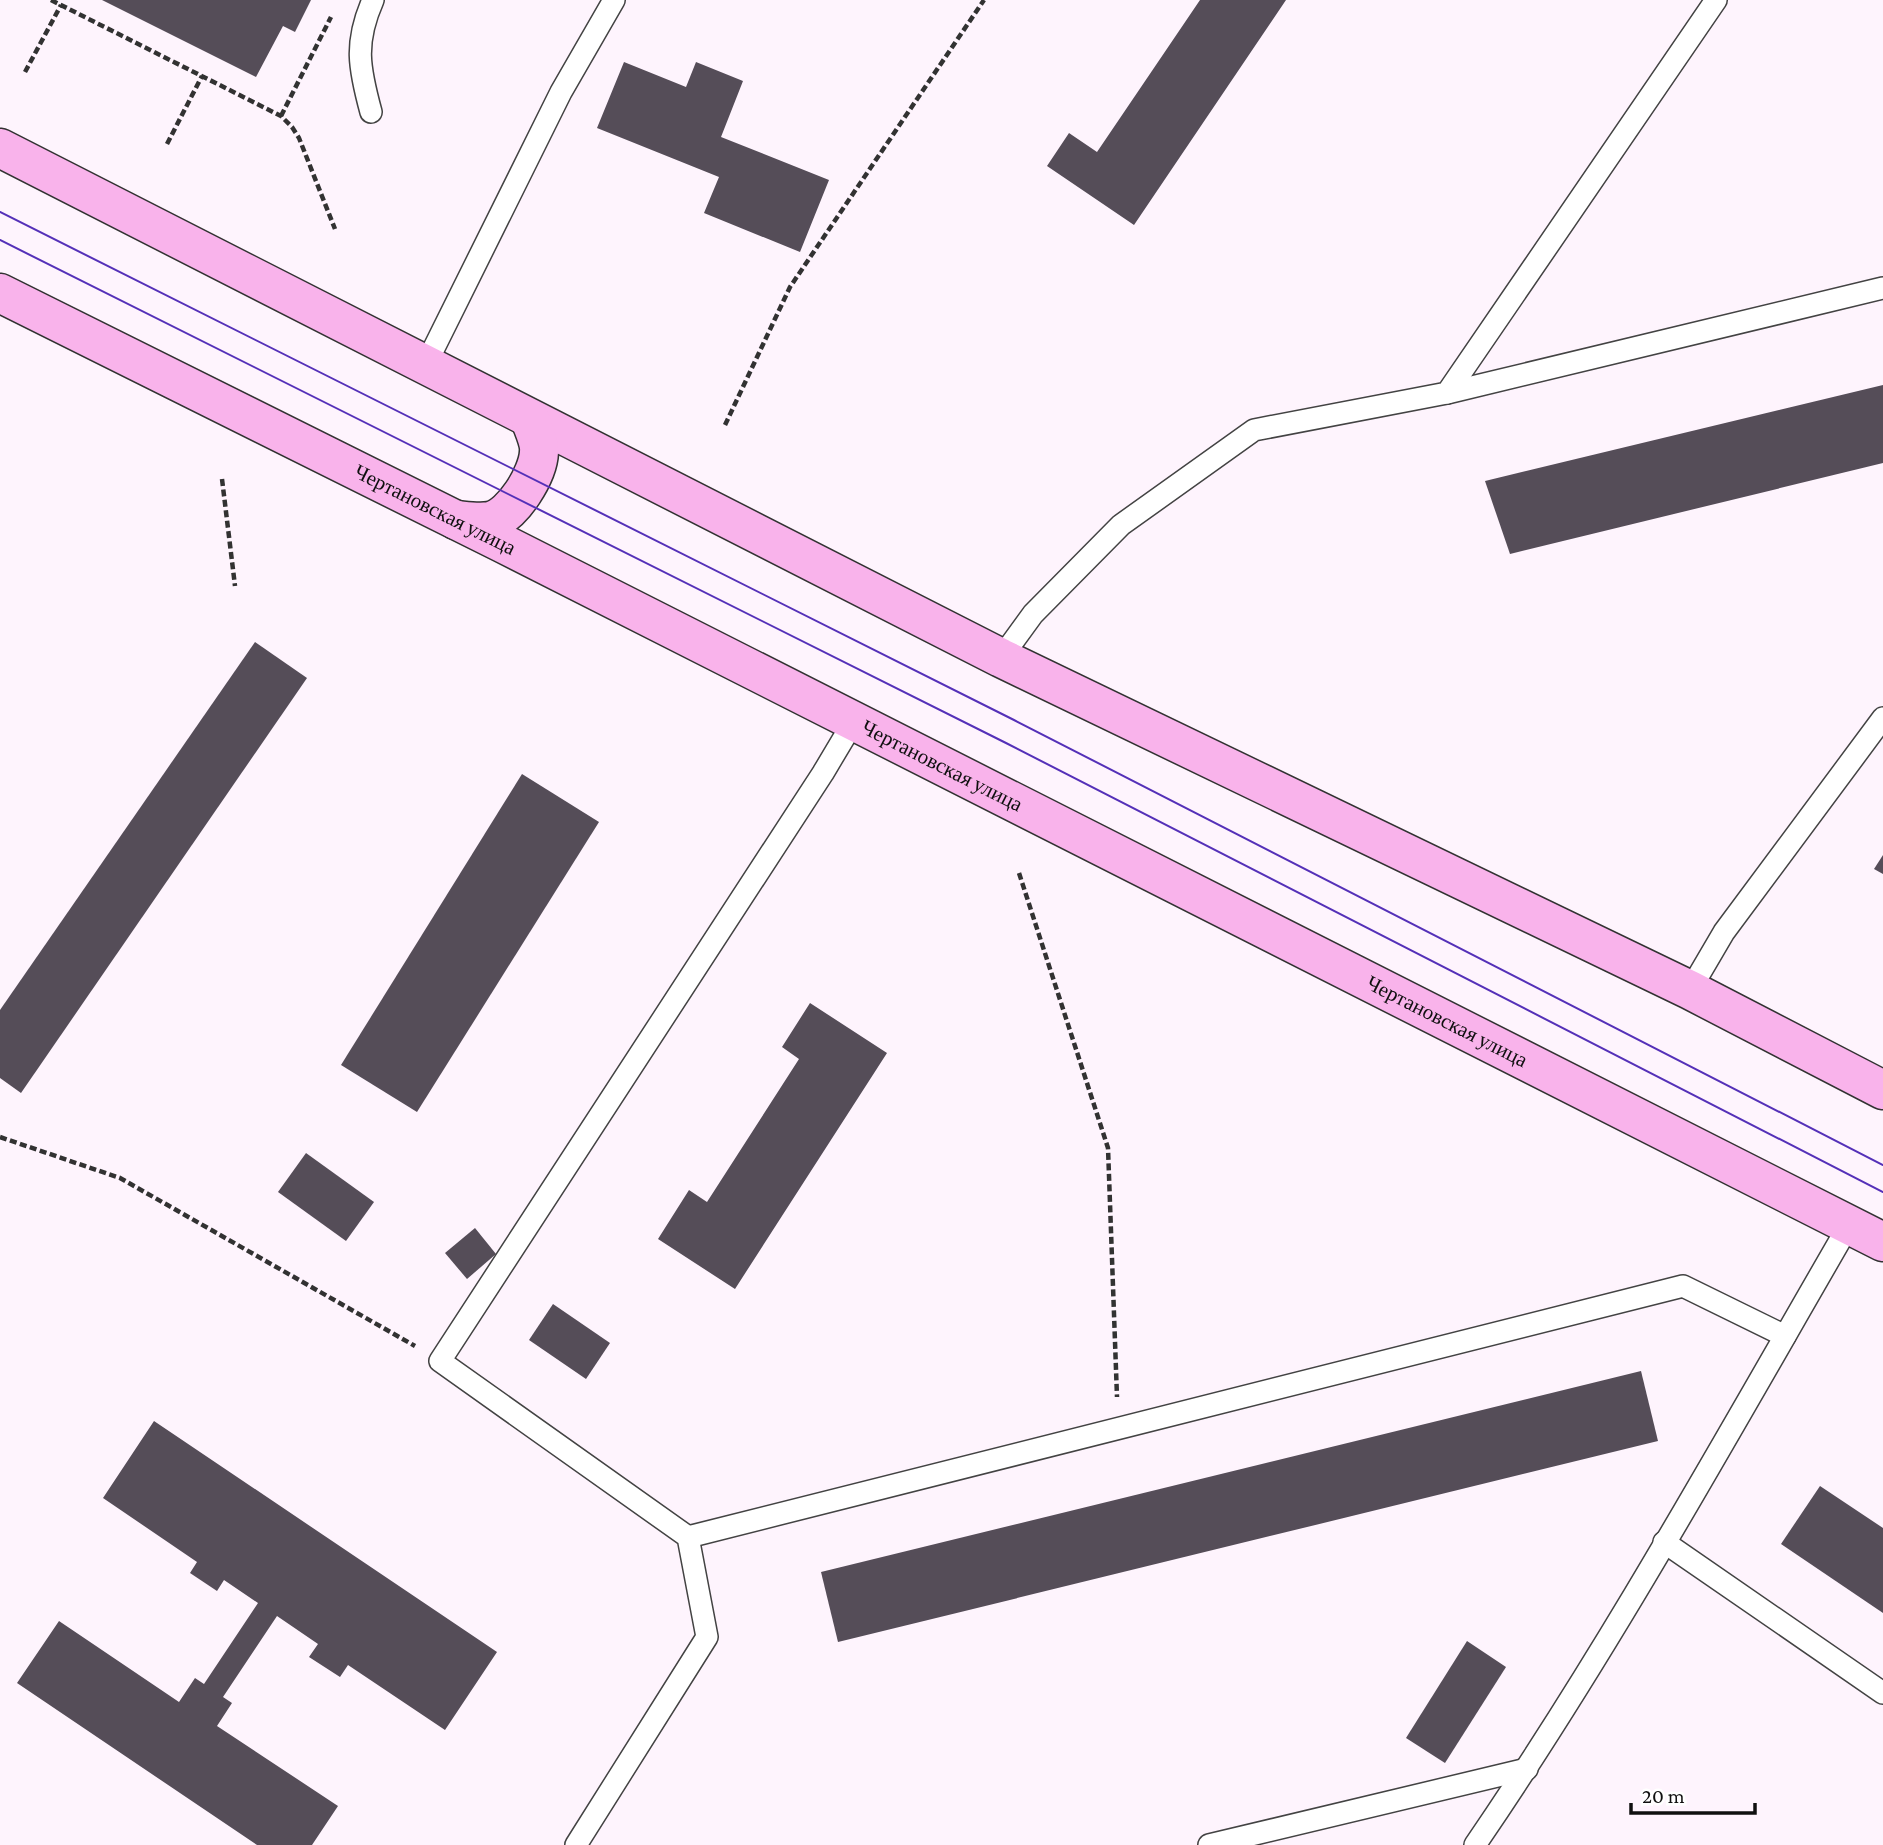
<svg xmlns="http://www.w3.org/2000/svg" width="1883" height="1845" font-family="'Crimson Pro',serif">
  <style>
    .building { fill: #554d58 }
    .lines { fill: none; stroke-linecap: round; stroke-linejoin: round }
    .lane-casing { stroke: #434343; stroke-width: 24 }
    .secondary-casing { stroke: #323232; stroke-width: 41 }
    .path { stroke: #323232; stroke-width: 4.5; stroke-dasharray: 7 3.5; stroke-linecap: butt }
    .lane { stroke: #fff; stroke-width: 21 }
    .secondary { stroke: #f9b3eb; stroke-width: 38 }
    .tram { stroke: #5430b8; stroke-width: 2 }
    .labels { text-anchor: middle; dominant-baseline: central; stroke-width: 7; stroke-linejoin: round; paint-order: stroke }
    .street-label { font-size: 21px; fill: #101010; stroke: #fff }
  </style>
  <rect width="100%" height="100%" fill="#fef4fd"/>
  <g class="building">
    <polygon points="102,0 311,0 295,32 283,26 256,77"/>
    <polygon points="1200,0 1286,0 1134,225 1047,166 1069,133 1097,152"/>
    <polygon points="624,62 686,87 696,62 743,81 721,137 829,180 800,252 704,213 719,177 597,128"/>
    <polygon points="1883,385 1883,463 1510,554 1485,481"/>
    <polygon points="255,642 307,678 21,1093 0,1078 0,1010"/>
    <polygon points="522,774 599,822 417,1112 341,1065"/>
    <polygon points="1883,855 1883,874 1874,869"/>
    <polygon points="810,1003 887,1053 735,1289 658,1239 689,1190 707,1202 799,1059 782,1047"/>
    <polygon points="306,1153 374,1202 346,1241 278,1192"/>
    <polygon points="475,1228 496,1254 467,1279 445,1253"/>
    <polygon points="553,1304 610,1343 586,1379 529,1340"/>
    <polygon points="1641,1371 1658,1441 838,1642 821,1572"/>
    <polygon points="154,1421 497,1652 445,1730 348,1665 340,1677 309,1657 318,1644 277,1616 223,1697 232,1703 217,1726 338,1806 312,1845 257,1845 17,1683 59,1621 179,1702 195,1678 204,1684 258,1603 224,1580 217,1591 190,1573 197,1562 103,1498"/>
    <polygon points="1820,1486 1883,1528 1883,1613 1781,1544"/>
    <polygon points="1467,1641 1506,1667 1445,1763 1406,1738"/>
  </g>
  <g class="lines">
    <defs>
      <g id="lane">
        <path d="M371 112C359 68 354 43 373 0"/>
        <polyline points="425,366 561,92 614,0"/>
        <polyline points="1447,393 1883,288"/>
        <polyline points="1001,658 1033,614 1121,525 1254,430 1447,393 1716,0"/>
        <polyline points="1690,990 1724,932 1883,718"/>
        <polyline points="688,1537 1683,1286 1785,1336"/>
        <polyline points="1664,1542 1883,1693"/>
        <polyline points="576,1845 707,1637 688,1537 440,1361 823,773 854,721"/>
        <polyline points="1209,1845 1527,1769"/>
        <path d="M1475 1845C1611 1646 1728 1434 1849 1225"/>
      </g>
      <g id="secondary">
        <polyline points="0,148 1001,658 1690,990 1883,1090"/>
        <path id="s1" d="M0 293 502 543 1883 1242"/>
        <path d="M456 520C467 521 479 523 490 521 513 516 538 474 539 452 540 442 533 428 530 419"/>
      </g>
    </defs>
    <use href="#lane" class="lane-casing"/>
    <use href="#secondary" class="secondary-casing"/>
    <g class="path">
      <polyline points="51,0 281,116 292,127 299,138 335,229"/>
      <polyline points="25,72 61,5"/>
      <polyline points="281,116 331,17"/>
      <polyline points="167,144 202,76"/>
      <polyline points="725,425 790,287 984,0"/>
      <polyline points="222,479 235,586"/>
      <polyline points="1019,873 1108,1148 1117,1397"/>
      <polyline points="0,1137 120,1178 415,1346"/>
    </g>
    <use href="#lane" class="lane"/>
    <use href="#secondary" class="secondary"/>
    <g class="tram">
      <polyline points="0,212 1014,720 1883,1165"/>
      <polyline points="0,240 1006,743 1883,1192"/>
    </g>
  </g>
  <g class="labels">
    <g class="street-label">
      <text stroke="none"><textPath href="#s1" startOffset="486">Чертановская улица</textPath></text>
      <text stroke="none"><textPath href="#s1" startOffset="1054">Чертановская улица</textPath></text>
      <text stroke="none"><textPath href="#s1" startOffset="1620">Чертановская улица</textPath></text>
    </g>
  </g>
  <path d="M1631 1803v10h124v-10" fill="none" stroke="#101010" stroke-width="3.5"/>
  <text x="1642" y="1803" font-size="21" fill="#101010" stroke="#ffffff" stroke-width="5" paint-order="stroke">20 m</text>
</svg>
